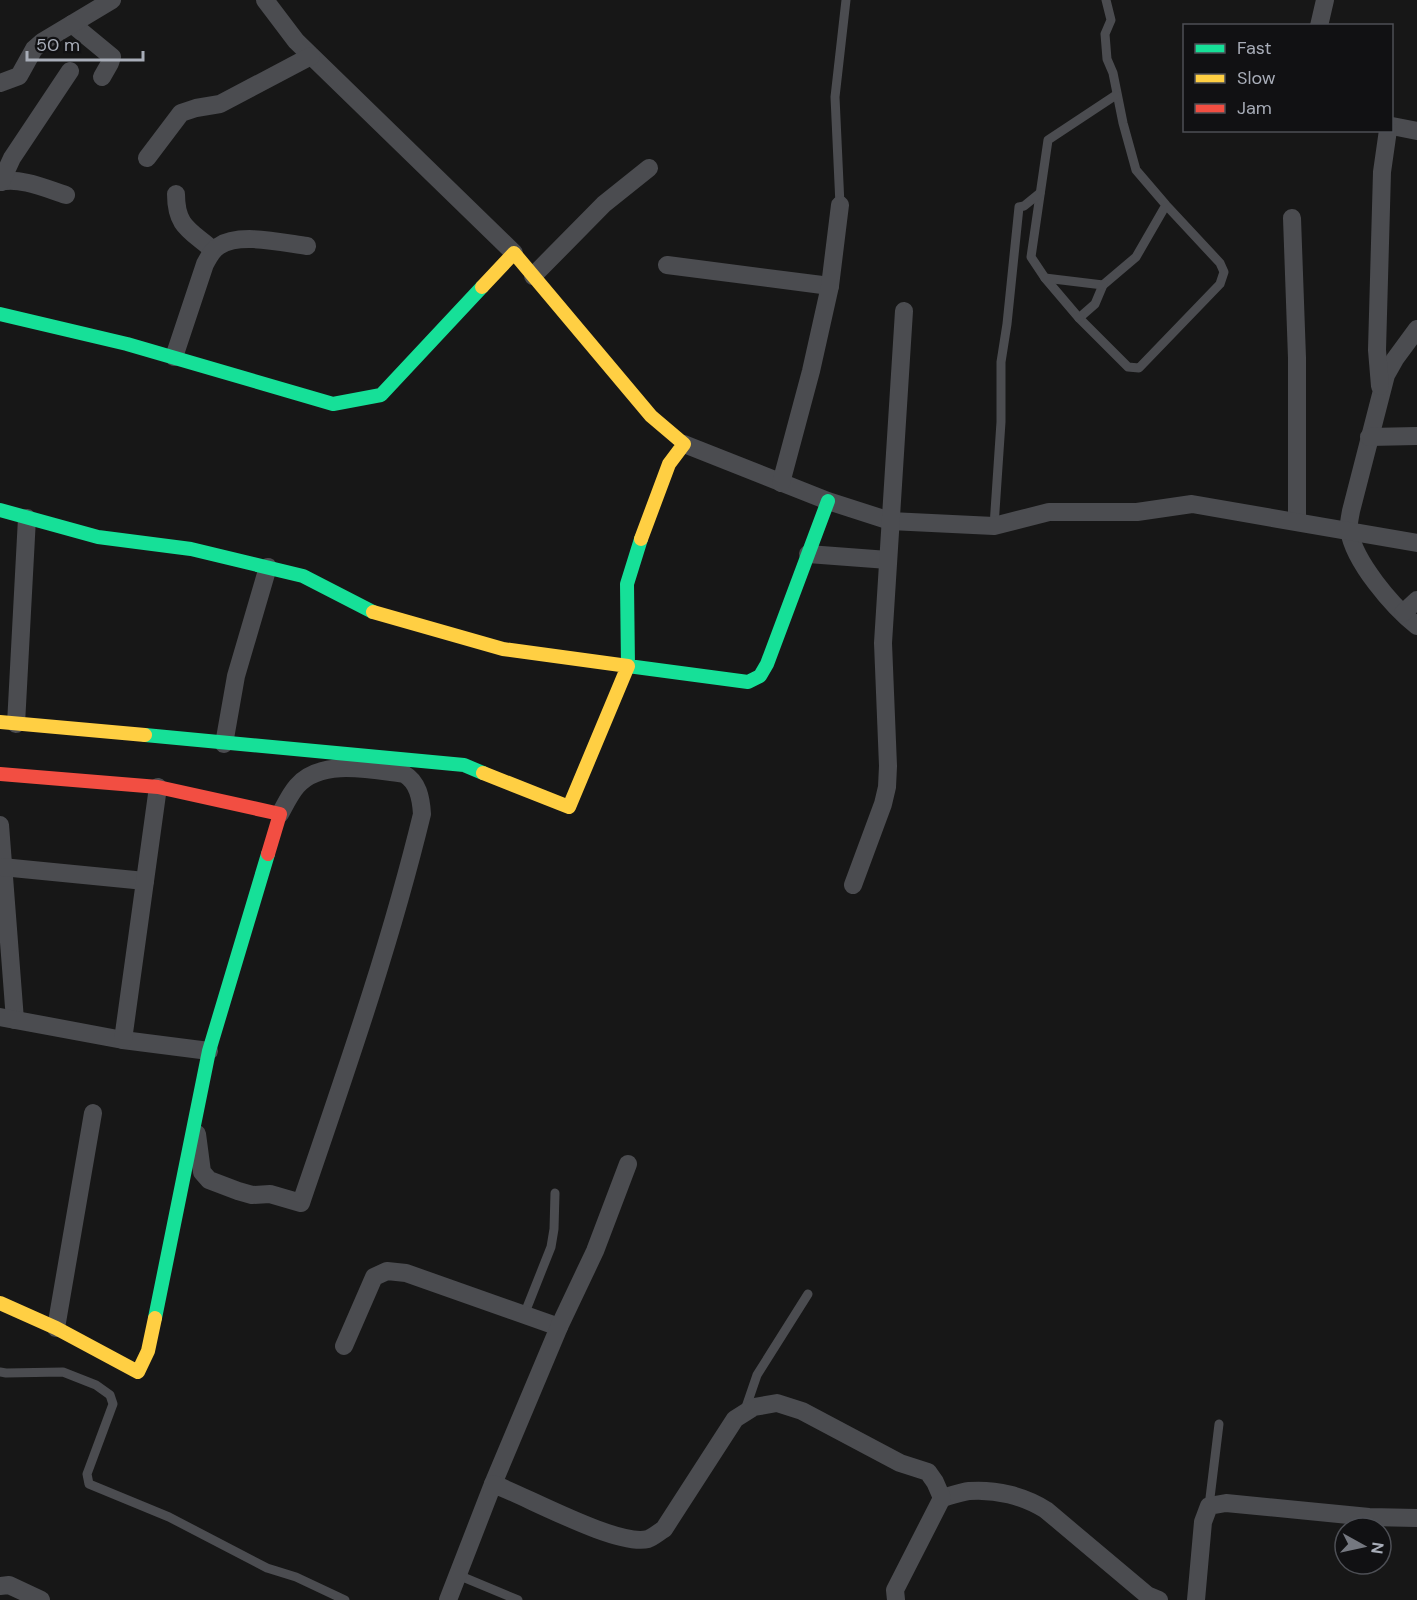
<svg xmlns="http://www.w3.org/2000/svg" width="1417" height="1600" font-family="'DM Sans',sans-serif">
  <style>
    .lines { fill: none; stroke-linecap: round; stroke-linejoin: round }
    .lane { stroke: #4b4c50; stroke-width: 9 }
    .street { stroke: #4b4c50; stroke-width: 18 }
    .fast { stroke: #16e098; stroke-width: 14 }
    .slow { stroke: #ffcf43; stroke-width: 14 }
    .jam { stroke: #f24e42; stroke-width: 14 }
  </style>
  <rect width="100%" height="100%" fill="#171717"/>
  <g class="lines">
    <g class="lane">
      <polyline points="1106,0 1111,20 1105,34 1107,59 1113,73 1123,123 1136,170 1166,205 1220,263 1224,272 1220,284 1139,368 1128,367 1079,318 1095,304 1103,285 1136,257 1166,205"/>
      <polyline points="840,205 835,97 846,0"/>
      <polyline points="1045,278 1103,285"/>
      <polyline points="1079,318 1045,278 1031,257 1048,140 1116,95"/>
      <polyline points="994,526 1001,422 1001,362 1007,324 1019,207 1024,206 1040,193"/>
      <polyline points="524,1315 551,1247 554,1229 555,1193"/>
      <polyline points="0,1372 6,1373 63,1372 96,1385 110,1395 113,1404 87,1474 89,1484 169,1517 267,1568 296,1577 345,1600"/>
      <polyline points="745,1410 757,1375 808,1294"/>
      <polyline points="1209,1506 1219,1424"/>
      <polyline points="458,1575 518,1600"/>
    </g>
    <g class="street">
      <polyline points="265,0 296,41 514,253"/>
      <polyline points="72,24 112,57 110,63 102,77"/>
      <polyline points="1319,26 1325,0"/>
      <polyline points="0,83 19,76 34,49 42,42 112,0"/>
      <polyline points="1392,126 1417,131"/>
      <polyline points="147,158 181,113 196,108 220,104 311,56"/>
      <path d="M0 182C20 177 47 189 66 195"/>
      <polyline points="1,182 12,158 70,71"/>
      <path d="M176 194C176 227 190 230 213 250"/>
      <polyline points="1292,218 1297,358 1297,521"/>
      <polyline points="667,265 830,286"/>
      <polyline points="533,276 604,204 649,168"/>
      <path d="M1417 329 1395 359 1386 375 1351 511C1350 517 1348 525 1349 530 1354 562 1393 607 1417 626"/>
      <path d="M174 357 205 264C209 257 212 250 219 246 239 232 284 243 307 246"/>
      <polyline points="1380,386 1377,350 1382,172 1388,130"/>
      <polyline points="1369,437 1417,436"/>
      <polyline points="684,444 828,501 890,521 994,526 1049,512 1137,512 1192,504 1417,543"/>
      <polyline points="781,483 811,371 830,286 840,205"/>
      <polyline points="808,554 888,560"/>
      <polyline points="1403,613 1417,600"/>
      <polyline points="16,724 27,518"/>
      <polyline points="224,744 236,676 268,567"/>
      <polyline points="0,825 15,1020"/>
      <polyline points="2,867 145,881"/>
      <polyline points="853,885 883,804 887,787 888,766 883,643 904,311"/>
      <polyline points="0,1017 123,1040 209,1051"/>
      <polyline points="123,1040 158,787"/>
      <path d="M197 1134 202 1172 209 1180 238 1191 252 1195 270 1194 301 1203C345 1074 390 946 422 814 421 798 418 782 404 774 372 770 321 758 297 786 290 794 285 805 280 814"/>
      <polyline points="56,1328 93,1113"/>
      <polyline points="344,1346 374,1277 387,1271 406,1273 559,1327"/>
      <polyline points="493,1484 559,1327 595,1251 628,1164"/>
      <path d="M942 1498C951 1496 960 1492 969 1491 996 1489 1024 1496 1046 1510L1147 1595 1159 1600"/>
      <polyline points="0,1586 9,1585 41,1600"/>
      <path d="M448 1600 493 1484C526 1496 617 1547 648 1539 653 1537 659 1532 664 1529L735 1419 754 1407 777 1403 802 1411 900 1463 928 1472 935 1482 942 1498 895 1590 896 1600"/>
      <polyline points="1196,1600 1203,1522 1209,1506 1226,1503 1369,1517 1417,1518"/>
    </g>
    <g class="fast">
      <polyline points="0,314 127,344 333,404 381,395 482,287"/>
      <polyline points="0,510 98,537 191,549 303,576 373,612"/>
      <polyline points="641,539 627,584 628,666 748,682 760,676 767,664 828,501"/>
      <polyline points="145,735 464,765 483,773"/>
      <polyline points="155,1318 209,1051 268,854"/>
    </g>
    <g class="slow">
      <polyline points="482,287 514,253 651,416 684,444 669,464 641,539"/>
      <polyline points="373,612 503,649 628,666 569,807 483,773"/>
      <polyline points="0,722 145,735"/>
      <polyline points="0,1303 56,1328 138,1372 148,1351 155,1318"/>
    </g>
    <polyline class="jam" points="0,774 158,787 280,814 268,854"/>
  </g>
  <rect x="1183" y="24" width="210" height="108" fill="#111113" stroke="#4d4f55" stroke-width="1.5"/>
  <rect x="1195" y="44" width="30" height="9" fill="#16e098" stroke="#4d4f55" stroke-width="1.5"/>
  <text x="1237" y="54" font-size="18" fill="#a8adb8">Fast</text>
  <rect x="1195" y="74" width="30" height="9" fill="#ffcf43" stroke="#4d4f55" stroke-width="1.5"/>
  <text x="1237" y="84" font-size="18" fill="#a8adb8">Slow</text>
  <rect x="1195" y="104" width="30" height="9" fill="#f24e42" stroke="#4d4f55" stroke-width="1.5"/>
  <text x="1237" y="114" font-size="18" fill="#a8adb8">Jam</text>
  <g transform="translate(1363 1546) rotate(98)"><circle r="28" fill="#111113" stroke="#4d4f55" stroke-width="1.5"/>
  <path d="M0-4.5L10 22L0 15L-10 22Z" fill="#757880"/>
  <text y="-9" font-size="16" font-weight="bold" text-anchor="middle" fill="#a8adb8">N</text>
  </g>
  <path d="M27 51v9h116v-9" fill="none" stroke="#a8adb8" stroke-width="3"/>
  <text x="36" y="51" font-size="18" fill="#a8adb8" stroke="#111113" stroke-width="4.5" paint-order="stroke">50 m</text>
</svg>
